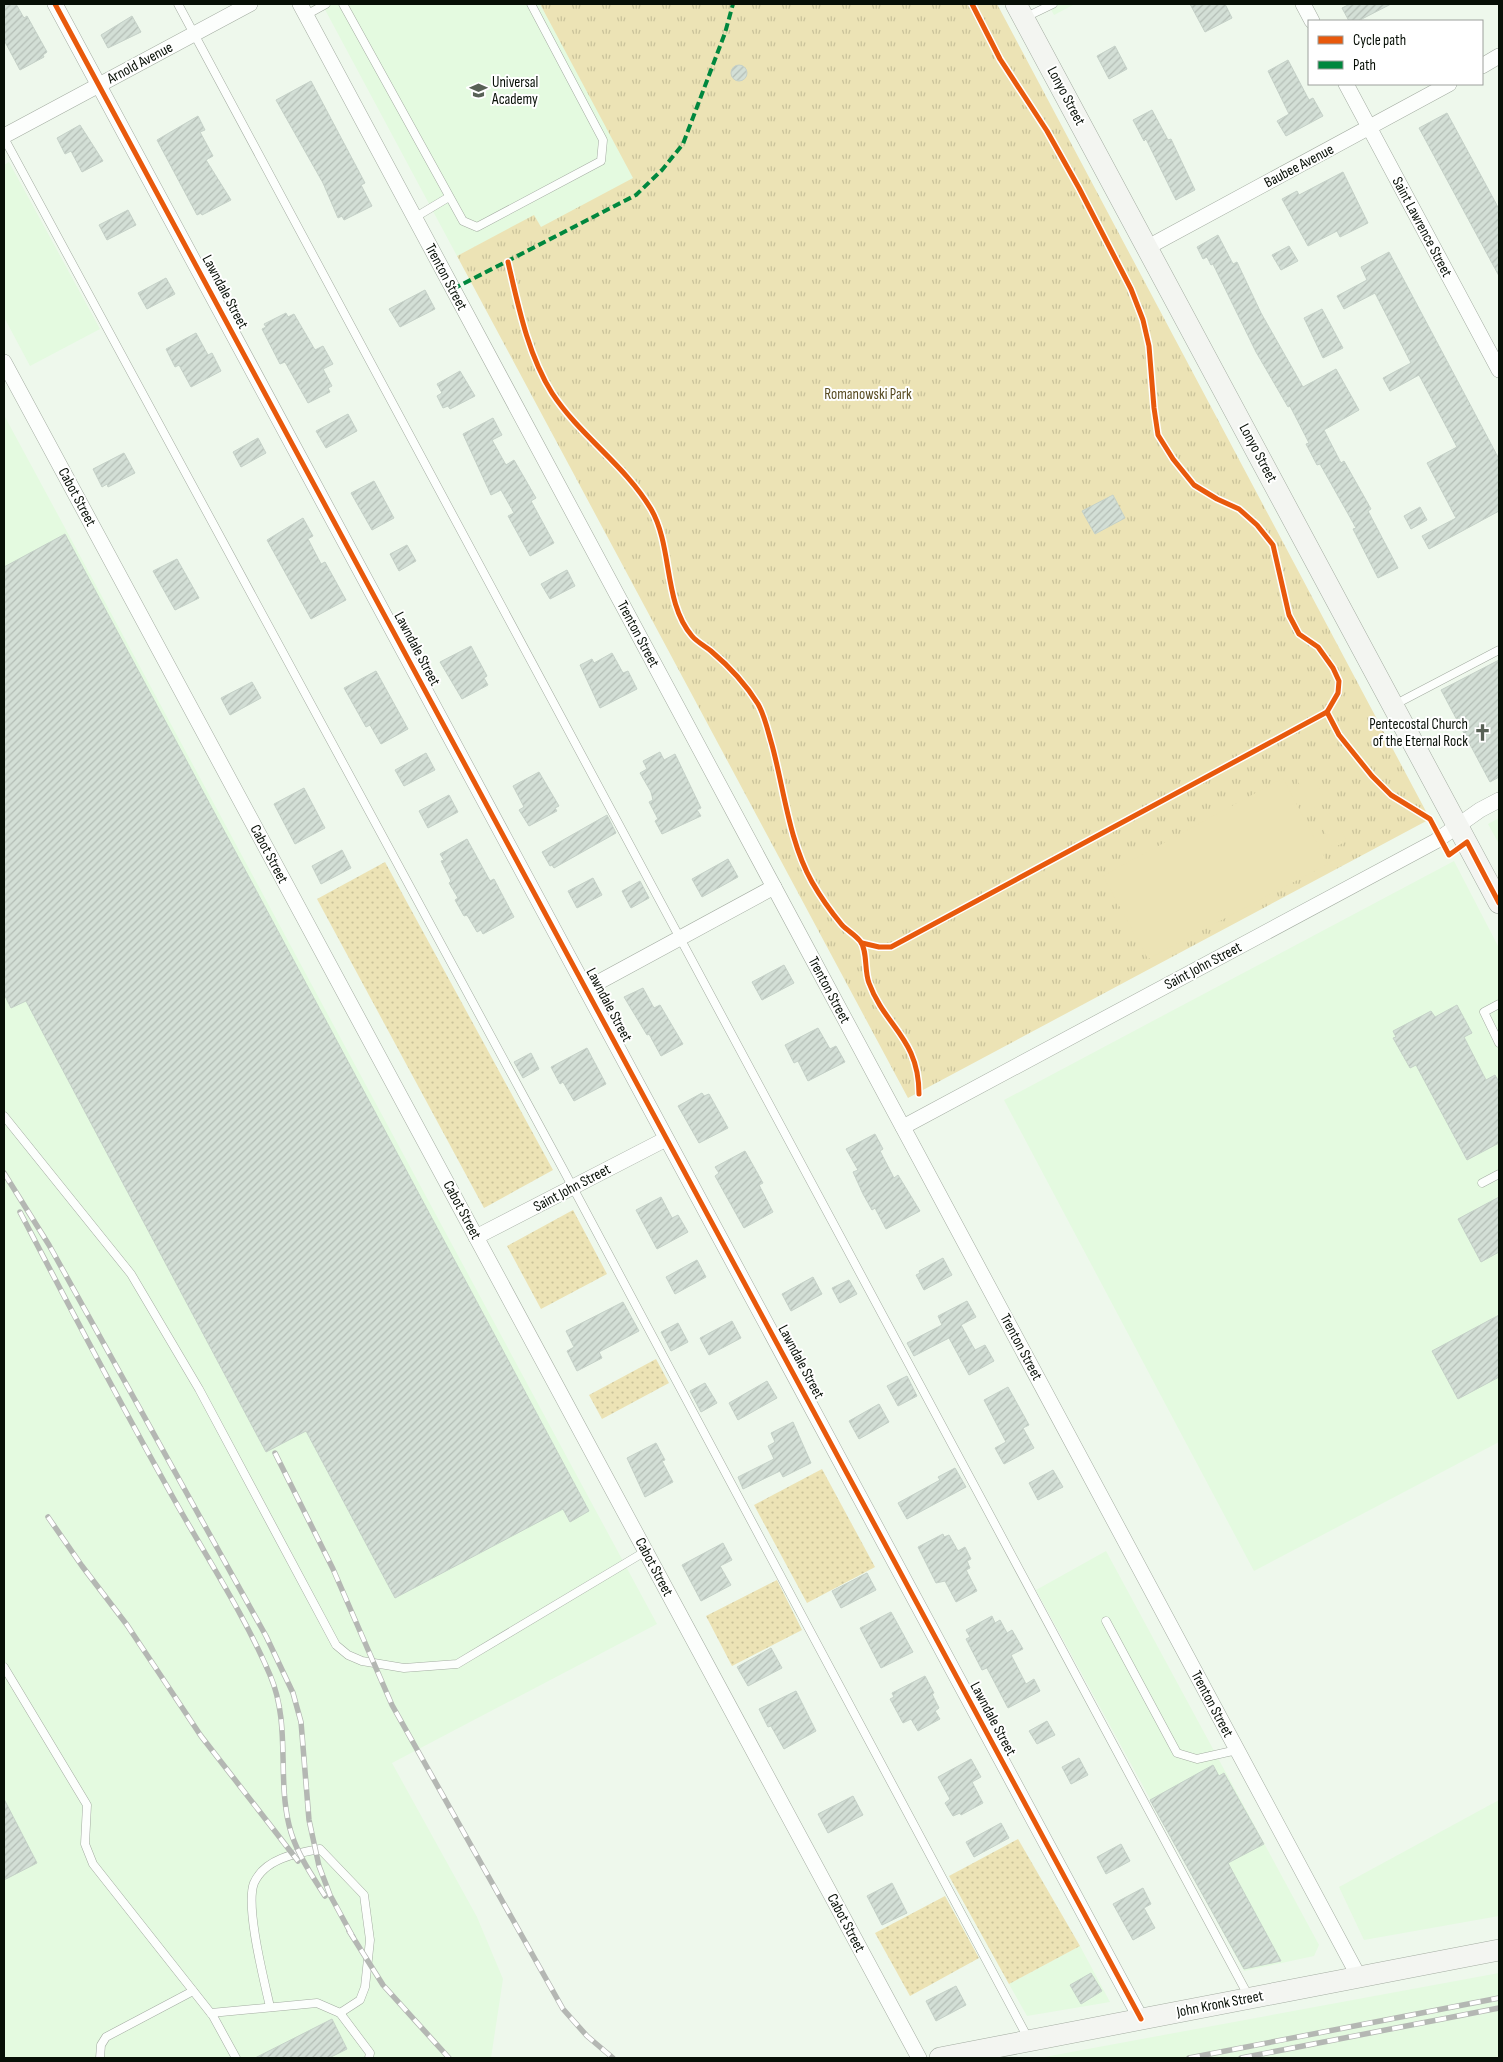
<svg xmlns="http://www.w3.org/2000/svg" width="1503" height="2062" font-family="'Sofia Sans Condensed',sans-serif">
  <style>
    .built { fill: #e4fae0 }
    .grass { fill: url(#grass-dots) }
    .park { fill: url(#park-tufts) }
    .pitch { fill: #ece3b5 }
    .building { fill: url(#building-hatch); stroke: #c5d1c8 }
    .lines { fill: none; stroke-linecap: round; stroke-linejoin: round }
    .lane-casing { stroke: #a3aca1; stroke-width: 9 }
    .street-casing { stroke: #a3aca1; stroke-width: 16 }
    .secondary-casing { stroke: #a3aca1; stroke-width: 22 }
    .lane { stroke: #fcfefc; stroke-width: 8 }
    .street { stroke: #fcfefc; stroke-width: 15 }
    .secondary { stroke: #f3f5f1; stroke-width: 21 }
    .rail-casing { stroke: #b4b7b3; stroke-width: 5.5 }
    .rail { stroke: #fff; stroke-width: 4; stroke-dasharray: 11; stroke-linecap: butt }
    .quiet { stroke: #00873e; stroke-width: 4; stroke-dasharray: 8 4; stroke-linecap: butt }
    .cycleway-casing { stroke: #fff; stroke-width: 8 }
    .cycleway { stroke: #e8590c; stroke-width: 5 }
    .labels { text-anchor: middle; dominant-baseline: central; stroke-width: 4; stroke-linejoin: round; paint-order: stroke }
    .street-label { font-size: 15px; fill: #070f06; stroke: #fff }
    .poi-label { font-size: 15px; fill: #070f06; stroke: #fff; text-anchor: start }
    .park-label { font-size: 15px; fill: #584b22; stroke: #fff }
  </style>
  <defs>
    <pattern id="grass-dots" width="8" height="8" patternUnits="userSpaceOnUse" patternTransform="scale(1.25)"><rect width="8" height="8" fill="#ece3b5"/><path d="M2 2h.1M6 6h.1" fill="none" stroke="#c9c29a" stroke-width="1.8" stroke-linecap="round"/></pattern>
    <pattern id="park-tufts" width="24" height="20" patternUnits="userSpaceOnUse" patternTransform="scale(1.25)"><rect width="24" height="20" fill="#ece3b5"/><path d="M3 7l-1-3M5 7V3M7 7l1-3M15 17l-1-3M17 17v-4M19 17l1-3" fill="none" stroke="#c9c29a"/></pattern>
    <pattern id="building-hatch" width="6" height="6" patternUnits="userSpaceOnUse" patternTransform="scale(1.25)"><rect width="6" height="6" fill="#d3dfd6"/><path d="M-1 1l2-2M0 6l6-6M5 7l2-2" fill="none" stroke="#b4beb6"/></pattern>
  </defs>
  <rect width="100%" height="100%" fill="#eef8ec"/>
  <g class="built">
    <polygon points="322,4 540,4 634,178 541,228 534,216 457,256"/>
    <polygon points="1048,4 1075,4 1054,15"/>
    <polygon points="9,162 100,329 30,366 4,317 4,165"/>
    <polygon points="4,415 657,1624 392,1763 477,1917 503,1979 491,2058 4,2058"/>
    <polygon points="1499,818 1499,844 1488,824"/>
    <polygon points="1454,861 1499,948 1499,1442 1254,1571 1004,1100"/>
    <polygon points="1106,1551 1319,1945 1314,1956 1244,1971 1036,1590"/>
    <polygon points="1499,1800 1499,1916 1364,1940 1339,1887"/>
    <polygon points="1080,1946 1110,2002 1027,2016 1009,1984"/>
    <polygon points="1499,1973 1499,2058 1039,2058"/>
  </g>
  <g class="grass">
    <polygon points="385,862 553,1170 484,1208 317,899"/>
    <polygon points="573,1210 607,1274 541,1309 507,1246"/>
    <polygon points="656,1359 669,1383 602,1419 589,1395"/>
    <polygon points="822,1469 875,1567 807,1603 754,1505"/>
    <polygon points="777,1580 802,1630 732,1666 706,1616"/>
    <polygon points="1018,1839 1080,1946 1009,1984 949,1876"/>
    <polygon points="945,1896 979,1958 910,1996 875,1933"/>
  </g>
  <polygon class="park" points="540,4 997,4 1430,819 908,1098 457,256 534,215 541,227 633,178"/>
  <g class="pitch">
    <polygon points="1310,771 1326,801 1312,809 1296,778"/>
    <polygon points="1283,778 1328,864 1148,959 1103,876"/>
    <polygon points="1332,812 1347,841 1333,848 1318,820"/>
  </g>
  <g class="building">
    <polygon points="4,4 16,4 24,18 27,16 47,52 43,55 44,57 20,70 4,40"/>
    <polygon points="1190,4 1225,4 1232,18 1205,32"/>
    <polygon points="1350,4 1391,4 1358,21 1349,21 1342,8"/>
    <polygon points="132,16 141,32 108,48 101,35"/>
    <polygon points="1115,46 1127,69 1109,79 1097,56"/>
    <polygon points="1288,60 1309,100 1313,98 1323,116 1286,136 1277,121 1289,114 1268,71"/>
    <circle cx="739" cy="73" r="8"/>
    <polygon points="311,81 365,183 361,185 372,206 344,220 342,216 338,218 323,183 276,100"/>
    <polygon points="1152,110 1168,140 1171,139 1195,190 1176,200 1146,139 1144,141 1133,120"/>
    <polygon points="1447,113 1499,209 1499,276 1419,128"/>
    <polygon points="198,116 205,130 200,132 213,156 206,160 231,200 202,215 201,213 197,215 157,140"/>
    <polygon points="80,125 103,161 82,172 71,151 65,154 57,138"/>
    <polygon points="1343,172 1368,223 1340,237 1337,231 1308,246 1282,199 1297,191 1299,195"/>
    <polygon points="128,210 136,225 107,240 99,225"/>
    <polygon points="1218,235 1233,264 1237,262 1261,313 1303,387 1336,369 1359,410 1324,430 1341,463 1344,461 1371,509 1368,511 1398,568 1378,578 1353,529 1356,528 1320,464 1317,465 1306,444 1309,443 1290,406 1288,407 1256,352 1213,264 1211,265 1207,257 1203,259 1197,247"/>
    <polygon points="1289,246 1298,261 1281,270 1272,255"/>
    <polygon points="1389,252 1499,459 1499,511 1429,549 1422,536 1456,518 1427,463 1457,447 1419,375 1390,391 1383,378 1411,363 1375,293 1344,309 1337,296 1367,280 1361,267"/>
    <polygon points="166,278 175,294 147,309 138,293"/>
    <polygon points="425,290 435,309 400,327 389,309"/>
    <polygon points="1322,309 1343,348 1323,358 1304,318"/>
    <polygon points="286,313 288,317 294,314 315,350 323,346 333,364 323,369 332,386 328,388 330,392 308,403 285,362 280,364 262,329 266,327 264,324"/>
    <polygon points="196,333 208,355 212,353 221,371 191,387 179,365 175,367 166,349"/>
    <polygon points="460,371 475,396 450,409 448,406 443,408 437,396 442,393 437,384"/>
    <polygon points="348,414 357,431 326,448 316,431"/>
    <polygon points="493,418 502,435 492,440 506,465 514,460 536,498 531,501 554,543 530,556 508,516 514,513 501,490 491,495 463,434"/>
    <polygon points="258,438 266,453 241,467 233,452"/>
    <polygon points="124,453 135,473 108,487 107,484 102,487 93,469"/>
    <polygon points="374,481 394,518 372,530 351,493"/>
    <polygon points="1113,495 1125,518 1095,534 1082,511"/>
    <polygon points="1420,507 1427,520 1411,529 1404,516"/>
    <polygon points="303,518 313,536 308,539 321,564 325,562 346,600 311,619 267,540"/>
    <polygon points="65,534 589,1511 570,1522 563,1509 395,1598 306,1431 266,1452 26,1001 11,1008 4,994 4,567"/>
    <polygon points="407,545 416,561 399,571 390,554"/>
    <polygon points="177,559 199,598 175,610 153,571"/>
    <polygon points="567,570 575,586 550,599 541,584"/>
    <polygon points="471,646 487,676 484,678 488,685 462,699 440,662"/>
    <polygon points="612,653 623,673 628,671 637,689 600,708 580,665 592,659 594,663"/>
    <polygon points="1499,660 1499,777 1490,782 1441,690"/>
    <polygon points="376,671 408,729 381,744 370,725 366,727 344,688"/>
    <polygon points="252,682 261,698 230,715 221,698"/>
    <polygon points="660,752 664,760 675,754 701,808 697,810 701,816 662,834 655,821 658,819 649,802 653,800 651,792 640,773 647,769 643,761"/>
    <polygon points="426,753 435,770 404,786 395,770"/>
    <polygon points="539,772 559,806 555,808 557,811 529,826 519,810 524,807 513,786"/>
    <polygon points="304,788 325,828 295,844 274,804"/>
    <polygon points="449,795 458,812 428,828 419,811"/>
    <polygon points="607,815 616,833 554,868 552,865 550,866 542,852"/>
    <polygon points="467,839 490,881 494,879 514,917 483,934 481,930 477,932 467,915 464,916 455,900 458,898 449,883 451,881 441,861 444,860 440,854"/>
    <polygon points="342,850 351,868 321,884 312,866"/>
    <polygon points="728,859 738,877 702,897 692,879"/>
    <polygon points="593,878 602,895 577,908 568,891"/>
    <polygon points="640,881 649,898 631,908 622,891"/>
    <polygon points="784,965 794,983 762,1000 752,982"/>
    <polygon points="643,988 654,1008 660,1005 683,1044 661,1056 649,1034 647,1035 624,997"/>
    <polygon points="1457,1005 1472,1033 1464,1037 1486,1080 1495,1075 1499,1082 1499,1143 1467,1160 1416,1065 1410,1068 1393,1038 1396,1037 1393,1031 1431,1011 1435,1017"/>
    <polygon points="818,1028 830,1049 836,1046 845,1062 808,1081 798,1061 794,1063 785,1045"/>
    <polygon points="587,1048 606,1084 574,1101 563,1082 560,1084 551,1067"/>
    <polygon points="531,1053 539,1069 523,1078 514,1062"/>
    <polygon points="702,1093 704,1096 709,1094 728,1128 699,1143 678,1106"/>
    <polygon points="875,1134 883,1149 880,1151 894,1178 898,1175 920,1211 886,1229 875,1208 872,1210 863,1194 853,1172 858,1170 846,1149"/>
    <polygon points="745,1151 763,1183 759,1185 773,1212 744,1228 715,1176 719,1173 715,1167"/>
    <polygon points="661,1197 672,1218 678,1215 688,1232 657,1249 636,1210"/>
    <polygon points="1499,1197 1499,1252 1481,1262 1458,1219"/>
    <polygon points="943,1258 952,1275 924,1290 916,1275 920,1273 919,1271"/>
    <polygon points="697,1260 706,1277 675,1294 666,1277"/>
    <polygon points="813,1277 822,1294 791,1311 782,1294"/>
    <polygon points="849,1280 857,1294 840,1303 832,1288"/>
    <polygon points="967,1301 976,1317 961,1325 975,1350 985,1345 994,1361 969,1375 949,1338 914,1356 907,1343 942,1325 938,1316"/>
    <polygon points="623,1302 639,1331 599,1352 602,1358 577,1371 567,1351 574,1347 566,1331"/>
    <polygon points="1499,1315 1499,1377 1458,1399 1432,1351"/>
    <polygon points="732,1321 741,1338 709,1355 700,1338"/>
    <polygon points="678,1323 688,1342 671,1351 661,1332"/>
    <polygon points="907,1376 917,1396 898,1406 887,1386"/>
    <polygon points="767,1381 777,1398 738,1420 729,1403"/>
    <polygon points="705,1383 717,1403 701,1412 690,1391"/>
    <polygon points="1008,1387 1029,1425 1023,1428 1034,1448 1004,1464 995,1448 1006,1442 984,1400"/>
    <polygon points="879,1404 889,1422 859,1439 849,1421"/>
    <polygon points="793,1422 811,1463 783,1477 780,1471 743,1489 738,1477 774,1459 768,1446 775,1442 771,1433"/>
    <polygon points="656,1443 665,1460 662,1461 673,1482 645,1497 627,1458"/>
    <polygon points="955,1468 966,1487 907,1519 898,1503 940,1480 938,1477"/>
    <polygon points="1053,1470 1063,1487 1038,1500 1029,1483"/>
    <polygon points="943,1534 944,1537 949,1535 958,1551 965,1547 971,1559 967,1561 970,1568 966,1570 977,1591 956,1602 945,1581 936,1583 918,1547"/>
    <polygon points="723,1543 732,1560 720,1566 731,1585 701,1601 682,1565"/>
    <polygon points="867,1573 876,1590 841,1608 832,1591"/>
    <polygon points="891,1612 913,1652 881,1668 860,1628"/>
    <polygon points="992,1616 995,1623 1000,1620 1007,1633 1012,1630 1023,1649 1011,1655 1026,1684 1034,1679 1040,1691 1008,1708 987,1668 982,1670 966,1639 970,1637 966,1630"/>
    <polygon points="771,1648 782,1668 748,1686 737,1667"/>
    <polygon points="925,1676 934,1693 932,1694 939,1708 935,1711 940,1719 918,1731 911,1719 903,1723 890,1699 894,1697 892,1693"/>
    <polygon points="796,1691 816,1731 784,1749 771,1726 768,1727 759,1709"/>
    <polygon points="1047,1721 1055,1735 1037,1744 1029,1731"/>
    <polygon points="1079,1758 1088,1775 1071,1784 1062,1767"/>
    <polygon points="971,1759 981,1777 972,1782 983,1803 961,1815 960,1813 953,1816 945,1803 950,1799 938,1777"/>
    <polygon points="1213,1765 1219,1776 1224,1773 1264,1844 1228,1863 1281,1961 1244,1969 1150,1800"/>
    <polygon points="853,1796 863,1815 828,1833 818,1814"/>
    <polygon points="4,1799 37,1863 4,1880"/>
    <polygon points="1001,1823 1009,1838 974,1857 966,1842"/>
    <polygon points="1121,1844 1130,1861 1106,1874 1097,1857"/>
    <polygon points="892,1883 907,1913 882,1925 867,1896"/>
    <polygon points="1143,1888 1151,1904 1144,1908 1155,1928 1133,1940 1113,1904"/>
    <polygon points="1091,1973 1102,1991 1081,2004 1070,1985"/>
    <polygon points="956,1986 966,2005 936,2021 926,2001"/>
    <polygon points="332,2019 347,2049 329,2058 255,2058"/>
  </g>
  <g class="lines">
    <defs>
      <g id="lane">
        <polyline points="178,4 1249,1997"/>
        <polyline points="343,4 463,221 477,227 601,161 603,140 531,4"/>
        <polyline points="306,15 326,4"/>
        <polyline points="1026,17 1053,4"/>
        <polyline points="4,138 563,1169 1029,2040"/>
        <polyline points="414,218 449,197"/>
        <polyline points="1394,705 1499,650"/>
        <polyline points="1499,1004 1484,1012 1499,1043"/>
        <polyline points="4,1116 131,1274 199,1389 336,1645 348,1655 362,1661 404,1668 457,1664 646,1551"/>
        <polyline points="1482,1183 1499,1174"/>
        <polyline points="1106,1621 1177,1753 1197,1759 1237,1750"/>
        <polyline points="4,1667 87,1805 85,1844 93,1864 213,2016 236,2058"/>
        <path d="M270 2007C264 1980 245 1906 254 1883 265 1858 297 1853 320 1849L364 1895 370 1940 365 1987 360 2000 340 2013"/>
        <polyline points="211,2013 317,2003 340,2013 370,2053 369,2058"/>
        <polyline points="100,2058 101,2045 106,2037 193,1991"/>
      </g>
      <g id="street">
        <polyline points="55,4 1141,2019"/>
        <polyline points="300,4 1359,1977"/>
        <polyline points="1303,4 1312,21"/>
        <polyline points="1482,66 1499,56"/>
        <polyline points="1346,84 1499,370"/>
        <polyline points="4,136 250,4"/>
        <polyline points="1148,247 1449,84"/>
        <polyline points="4,362 919,2058"/>
        <polyline points="586,989 774,887"/>
        <polyline points="903,1127 1436,841 1480,810 1499,800"/>
        <polyline points="476,1237 666,1139"/>
      </g>
      <g id="secondary">
        <polyline points="1016,4 1499,903"/>
        <polyline points="940,2058 1499,1950"/>
      </g>
    </defs>
    <use href="#lane" class="lane-casing"/>
    <use href="#street" class="street-casing"/>
    <use href="#secondary" class="secondary-casing"/>
    <use href="#lane" class="lane"/>
    <use href="#street" class="street"/>
    <use href="#secondary" class="secondary"/>
    <defs>
      <g id="rail">
        <polyline points="4,1173 49,1245 266,1636 293,1693 301,1722 309,1820 319,1866 330,1895 353,1937"/>
        <path d="M20 1212C70 1308 121 1405 175 1501 207 1558 244 1614 270 1675 291 1724 277 1775 289 1825 295 1851 311 1874 325 1896"/>
        <polyline points="275,1453 333,1569 392,1705 563,2009 587,2036 613,2058"/>
        <polyline points="48,1517 82,1566 127,1625 201,1736 298,1861"/>
        <polyline points="349,1931 383,1985 449,2058"/>
        <polyline points="1189,2058 1499,1998"/>
        <polyline points="1241,2058 1499,2008"/>
      </g>
    </defs>
    <use href="#rail" class="rail-casing"/>
    <use href="#rail" class="rail"/>
    <polyline class="quiet" points="453,289 636,195 662,170 683,144 725,33 733,4"/>
    <defs>
      <g id="cycleway">
        <polyline points="55,4 1141,2019"/>
        <polyline points="972,4 1000,59 1047,131 1079,188 1131,289 1143,320 1149,346 1154,408 1158,435 1173,459 1194,485 1217,499 1239,509 1257,525 1273,545 1289,615 1299,634 1318,647 1333,668 1339,681 1338,693 1327,712 1339,735 1372,776 1391,795 1430,819 1449,855 1467,842 1499,903"/>
        <path d="M508 262C518 305 528 355 552 393 580 436 625 465 651 509 673 547 663 602 692 636 697 642 705 646 711 651 730 667 745 683 758 704 765 716 768 732 772 745 784 789 789 841 812 882 820 896 832 913 842 925 848 931 855 935 860 941 868 951 864 971 869 983 885 1027 919 1038 919 1094"/>
        <polyline points="862,943 879,947 891,947 1327,712"/>
      </g>
    </defs>
    <use href="#cycleway" class="cycleway-casing"/>
    <use href="#cycleway" class="cycleway"/>
  </g>
  <defs>
    <symbol id="school-bare" viewBox="-9 -9 18 18"><path d="M0-5L7-2L0 1L-7-2ZM-4 1L0 2.5L4 1V4Q0 6-4 4Z" fill="#586156" stroke="#fff" stroke-width="2.5" paint-order="stroke"/></symbol>
    <symbol id="church-bare" viewBox="-9 -9 18 18"><path d="M-1.2-6h2.4v3.5h3.3v2.4h-3.3V6h-2.4V-.1h-3.3v-2.4h3.3Z" fill="#586156" stroke="#fff" stroke-width="2.5" paint-order="stroke"/></symbol>
  </defs>
  <g fill-rule="evenodd">
    <use href="#school-bare" x="466" y="78" width="25" height="25"/>
    <use href="#church-bare" x="1470" y="720" width="25" height="25"/>
  </g>
  <g class="labels">
    <g class="street-label">
      <text transform="translate(140 63) rotate(-28)">Arnold Avenue</text>
      <text transform="translate(1066 96) rotate(62)">Lonyo Street</text>
      <text transform="translate(1299 166) rotate(-28)">Baubee Avenue</text>
      <text transform="translate(1422 227) rotate(62)">Saint Lawrence Street</text>
      <text transform="translate(446 277) rotate(62)">Trenton Street</text>
      <text transform="translate(225 292) rotate(62)">Lawndale Street</text>
      <text transform="translate(1258 453) rotate(62)">Lonyo Street</text>
      <text transform="translate(77 497) rotate(62)">Cabot Street</text>
      <text transform="translate(638 634) rotate(62)">Trenton Street</text>
      <text transform="translate(417 649) rotate(62)">Lawndale Street</text>
      <text transform="translate(269 854) rotate(62)">Cabot Street</text>
      <text transform="translate(1203 966) rotate(-28)">Saint John Street</text>
      <text transform="translate(829 990) rotate(62)">Trenton Street</text>
      <text transform="translate(609 1005) rotate(62)">Lawndale Street</text>
      <text transform="translate(572 1188) rotate(-28)">Saint John Street</text>
      <text transform="translate(462 1210) rotate(62)">Cabot Street</text>
      <text transform="translate(1021 1347) rotate(62)">Trenton Street</text>
      <text transform="translate(801 1362) rotate(62)">Lawndale Street</text>
      <text transform="translate(654 1567) rotate(62)">Cabot Street</text>
      <text transform="translate(1212 1704) rotate(62)">Trenton Street</text>
      <text transform="translate(993 1719) rotate(62)">Lawndale Street</text>
      <text transform="translate(846 1923) rotate(62)">Cabot Street</text>
      <text transform="translate(1220 2004) rotate(-11)">John Kronk Street</text>
    </g>
    <g class="poi-label">
      <text x="492" y="82">Universal<tspan x="492" dy="17">Academy</tspan></text>
      <text x="1468" y="724" text-anchor="end">Pentecostal Church<tspan x="1468" dy="17">of the Eternal Rock</tspan></text>
    </g>
    <g class="park-label">
      <text x="868" y="394">Romanowski Park</text>
    </g>
  </g>
  <rect width="1503" height="2062" fill="none" stroke="#070f06" stroke-width="10"/>
  <rect x="1308" y="20" width="175" height="65" fill="#ffffff" stroke="#9c9f9b"/>
  <rect x="1318" y="36" width="25" height="8" fill="#e8590c" stroke="#9c9f9b"/>
  <text x="1353" y="45" font-size="15" fill="#070f06">Cycle path</text>
  <rect x="1318" y="61" width="25" height="8" fill="#00873e" stroke="#9c9f9b"/>
  <text x="1353" y="70" font-size="15" fill="#070f06">Path</text>
</svg>
